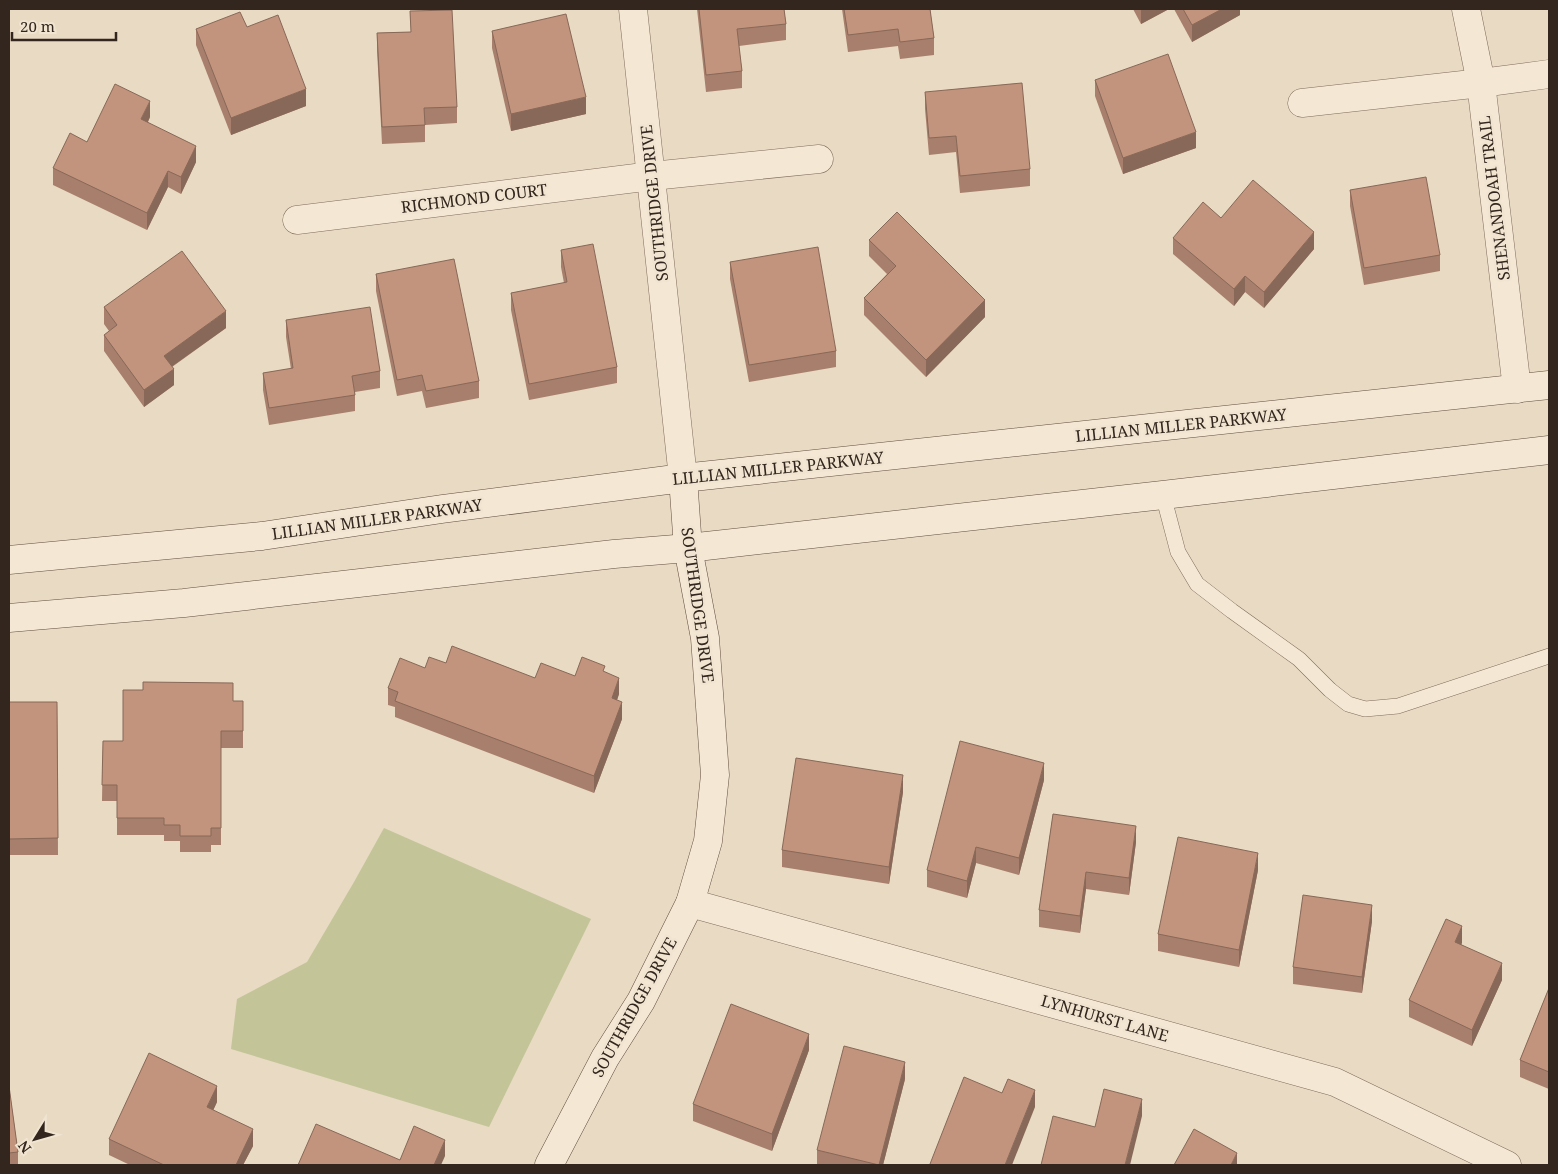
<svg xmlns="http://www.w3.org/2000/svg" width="1558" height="1174" font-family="'Noto Serif',serif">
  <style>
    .green { fill: #c3c598 }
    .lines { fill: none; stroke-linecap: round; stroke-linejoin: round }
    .lane-casing { stroke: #806c5c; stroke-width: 16 }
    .street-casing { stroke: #806c5c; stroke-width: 29 }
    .secondary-casing { stroke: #624e3f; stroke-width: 29 }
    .lane { stroke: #f4e8d5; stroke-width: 15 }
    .street { stroke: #f4e8d5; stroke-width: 28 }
    .secondary { stroke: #f4e8d5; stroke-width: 28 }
    .wall { fill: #a77f6c }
    .shaded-wall { fill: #886858 }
    .building { fill: #c2947d; stroke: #886858 }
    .labels { text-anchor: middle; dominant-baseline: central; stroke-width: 5; stroke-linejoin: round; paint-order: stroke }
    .street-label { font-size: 16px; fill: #32261e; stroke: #f1e5d1 }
  </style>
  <rect width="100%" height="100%" fill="#e8dac3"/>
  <polygon class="green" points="384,828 591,919 489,1127 231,1049 237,999 307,962 354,882"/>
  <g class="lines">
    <defs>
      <polyline id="lane" points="1163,495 1178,552 1197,584 1232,611 1299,659 1330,690 1348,704 1365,709 1398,706 1549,656"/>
      <g id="street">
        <polyline points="633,9 683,478"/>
        <polyline points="1466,9 1481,83 1517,389"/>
        <polyline points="1302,103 1481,83 1549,74"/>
        <polyline points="297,220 652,176 819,159"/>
        <polyline points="690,903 1335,1082 1507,1165"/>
      </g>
      <g id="secondary">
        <polyline points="9,560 262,536 442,509 683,478 1549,385"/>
        <polyline points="9,618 184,603 614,554 688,548 1163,495 1549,450"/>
        <polyline points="549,1165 605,1058 641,1001 690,903 708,841 715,775 705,638 688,548 683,478"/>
      </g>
    </defs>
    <use href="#lane" class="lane-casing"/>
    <use href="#street" class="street-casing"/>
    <use href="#secondary" class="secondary-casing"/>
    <use href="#lane" class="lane"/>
    <use href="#street" class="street"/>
    <use href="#secondary" class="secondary"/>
  </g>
  <g class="wall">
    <polygon points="697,9 784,9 786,24 786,40 739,46 742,71 742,88 706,92"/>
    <polygon points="842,9 930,9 934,38 934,55 900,59 898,46 848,52"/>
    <polygon points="1133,9 1169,9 1141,24"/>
    <polygon points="1174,9 1240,9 1240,15 1192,42"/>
    <polygon points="410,11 457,107 457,123 425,125 425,142 382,144 377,50 377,33 411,32"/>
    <polygon points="196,29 306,106 231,135 196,45"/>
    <polygon points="492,31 586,114 511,131 492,48"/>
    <polygon points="1095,80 1196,148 1123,174 1095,96"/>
    <polygon points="925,92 1030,169 1030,186 960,193 956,152 929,155 925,109"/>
    <polygon points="150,117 148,122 196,162 181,194 168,187 147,230 53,185 53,168 87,142"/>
    <polygon points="1350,190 1440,255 1440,271 1364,285 1350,206"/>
    <polygon points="1221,218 1314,249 1264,308 1245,292 1234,306 1173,254 1173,238"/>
    <polygon points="869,240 985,317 926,377 864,315 864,298 887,274 869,256"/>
    <polygon points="561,250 617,367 617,383 529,400 511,310 511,293 564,283 561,267"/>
    <polygon points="730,262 836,351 836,367 749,382 730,279"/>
    <polygon points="376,274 479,381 479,398 426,408 422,391 397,396 376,291"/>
    <polygon points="104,307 226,328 172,367 174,385 144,407 104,351 104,335 109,331 104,324"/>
    <polygon points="286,320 380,371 380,388 355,392 355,411 269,425 263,390 263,373 291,369 286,337"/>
    <polygon points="446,663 535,678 575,676 605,672 619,694 617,700 622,719 594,793 395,717 395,707 388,705 388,688 425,668"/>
    <polygon points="233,701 243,701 243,748 221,748 221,845 211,845 211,852 180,852 180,841 164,841 164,835 117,835 117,801 102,801 103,741 123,741"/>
    <polygon points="9,702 57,702 58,855 9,855"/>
    <polygon points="1044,780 1019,875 976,863 967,898 927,887 927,870"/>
    <polygon points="903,792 889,884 782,867 782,850"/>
    <polygon points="1053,814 1136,842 1129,895 1086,889 1080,933 1039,927 1039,910"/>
    <polygon points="1258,870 1239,967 1158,951 1158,934"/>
    <polygon points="1372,921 1362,993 1293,984 1293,967"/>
    <polygon points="1462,943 1461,944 1502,980 1472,1046 1409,1017 1409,1000"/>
    <polygon points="1549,988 1549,1089 1520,1077 1520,1060"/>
    <polygon points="809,1050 772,1151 693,1121 693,1104"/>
    <polygon points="905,1079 883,1165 817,1165 817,1150"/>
    <polygon points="9,1086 18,1152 18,1165 9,1165"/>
    <polygon points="217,1102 213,1110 253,1146 243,1165 130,1165 109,1155 109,1139"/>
  </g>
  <g class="shaded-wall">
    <polygon points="1141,9 1169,9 1141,24"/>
    <polygon points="1222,9 1240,9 1240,15 1192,42 1192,25"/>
    <polygon points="306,89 306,106 231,135 231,118"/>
    <polygon points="586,97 586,114 511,131 511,114"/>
    <polygon points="150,101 150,117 141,136 141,119"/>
    <polygon points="1196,132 1196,148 1123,174 1123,158"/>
    <polygon points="196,146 196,162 181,194 181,177"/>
    <polygon points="168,171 168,187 147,230 147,213"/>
    <polygon points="1314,232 1314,249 1264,308 1264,292"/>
    <polygon points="1245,276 1245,292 1234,306 1234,289"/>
    <polygon points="985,300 985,317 926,377 926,360"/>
    <polygon points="226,311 226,328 164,372 164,356"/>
    <polygon points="174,369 174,385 144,407 144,390"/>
    <polygon points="619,678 619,694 612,715 612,698"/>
    <polygon points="622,702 622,719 594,793 594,776"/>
    <polygon points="1044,763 1044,780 1019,875 1019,858"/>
    <polygon points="903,775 903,792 889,884 889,867"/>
    <polygon points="1136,826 1136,842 1129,895 1129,878"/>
    <polygon points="976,847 976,863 967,898 967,881"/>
    <polygon points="1258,853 1258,870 1239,967 1239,950"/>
    <polygon points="1086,872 1086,889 1080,933 1080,916"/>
    <polygon points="1372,905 1372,921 1362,993 1362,977"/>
    <polygon points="1462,926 1462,943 1455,958 1455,942"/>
    <polygon points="1502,963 1502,980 1472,1046 1472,1030"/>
    <polygon points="809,1034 809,1050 772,1151 772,1134"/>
    <polygon points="905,1062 905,1079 883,1165 879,1165"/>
    <polygon points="217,1086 217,1102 207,1124 207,1107"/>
    <polygon points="1035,1090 1035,1107 1012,1165 1005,1165"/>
    <polygon points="1142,1099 1142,1116 1130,1165 1125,1165"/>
    <polygon points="253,1129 253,1146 243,1165 236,1165"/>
    <polygon points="445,1140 445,1156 441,1165 434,1165"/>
    <polygon points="1237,1153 1237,1165 1231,1165"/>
  </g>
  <g class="building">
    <polygon points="699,9 784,9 786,24 737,29 742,71 706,75"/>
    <polygon points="844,9 930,9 934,38 900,42 898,29 848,35"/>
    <polygon points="1183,9 1222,9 1192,25"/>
    <polygon points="452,10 457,107 424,108 425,125 382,127 377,33 411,32 410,11"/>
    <polygon points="240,12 247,27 278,15 306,89 231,118 196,29"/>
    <polygon points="566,14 586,97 511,114 492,31"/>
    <polygon points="1168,54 1196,132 1123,158 1095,80"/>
    <polygon points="1022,83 1030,169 960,176 956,136 929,138 925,92"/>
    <polygon points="115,84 150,101 141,119 196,146 181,177 168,171 147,213 53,168 70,133 87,142"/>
    <polygon points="1426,177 1440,255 1364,268 1350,190"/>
    <polygon points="1253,180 1314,232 1264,292 1245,276 1234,289 1173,238 1203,202 1221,218"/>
    <polygon points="897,212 985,300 926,360 864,298 896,266 869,240"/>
    <polygon points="593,244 617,367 529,384 511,293 567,282 561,250"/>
    <polygon points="818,247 836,351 749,365 730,262"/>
    <polygon points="182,251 226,311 164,356 174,369 144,390 104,335 117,325 104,307"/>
    <polygon points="454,259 479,381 426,391 422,375 397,380 376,274"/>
    <polygon points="370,307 380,371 352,376 355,395 269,408 263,373 293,368 286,320"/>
    <polygon points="452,646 535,678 541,663 575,676 582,657 605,666 603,671 619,678 612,698 622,702 594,776 395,701 398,692 388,688 400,658 425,668 429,657 446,663"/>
    <polygon points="143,682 233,683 233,701 243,701 243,731 221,731 221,828 211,828 211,836 180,836 180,825 164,825 164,818 117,818 117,785 102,785 103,741 123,741 123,690 143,690"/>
    <polygon points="9,702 57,702 58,838 9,839"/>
    <polygon points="960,741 1044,763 1019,858 976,847 967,881 927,870"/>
    <polygon points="796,758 903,775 889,867 782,850"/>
    <polygon points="1053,814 1136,826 1129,878 1086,872 1080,916 1039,910"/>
    <polygon points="1178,837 1258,853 1239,950 1158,934"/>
    <polygon points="1303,895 1372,905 1362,977 1293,967"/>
    <polygon points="1446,919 1462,926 1455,942 1502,963 1472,1030 1409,1000"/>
    <polygon points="1549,988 1549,1072 1520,1060"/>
    <polygon points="731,1004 809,1034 772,1134 693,1104"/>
    <polygon points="844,1046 905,1062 879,1165 817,1150"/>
    <polygon points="149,1053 217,1086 207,1107 253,1129 236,1165 164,1165 109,1139"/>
    <polygon points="964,1077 1002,1093 1008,1079 1035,1090 1005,1165 933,1165 930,1164"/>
    <polygon points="9,1086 18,1152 9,1153"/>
    <polygon points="1104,1089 1142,1099 1125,1165 1041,1165 1053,1116 1095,1127"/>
    <polygon points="316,1124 400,1160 414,1126 445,1140 434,1165 298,1165"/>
    <polygon points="1194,1129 1237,1153 1231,1165 1174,1165"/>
  </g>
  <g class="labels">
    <g class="street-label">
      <text transform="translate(474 198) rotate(-7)">RICHMOND COURT</text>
      <text transform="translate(1494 198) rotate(-97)">SHENANDOAH TRAIL</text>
      <text transform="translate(654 203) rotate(-96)">SOUTHRIDGE DRIVE</text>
      <text transform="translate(1181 425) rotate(-6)">LILLIAN MILLER PARKWAY</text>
      <text transform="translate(778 468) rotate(-6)">LILLIAN MILLER PARKWAY</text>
      <text transform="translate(377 519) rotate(-8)">LILLIAN MILLER PARKWAY</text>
      <text transform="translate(698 605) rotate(82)">SOUTHRIDGE DRIVE</text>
      <text transform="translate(634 1007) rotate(-61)">SOUTHRIDGE DRIVE</text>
      <text transform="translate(1105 1018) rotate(16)">LYNHURST LANE</text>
    </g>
  </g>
  <rect width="1558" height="1174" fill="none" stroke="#32261e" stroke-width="20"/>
  <g transform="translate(35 1139) rotate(233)" stroke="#f1e5d1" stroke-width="4" paint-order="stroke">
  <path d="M0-4L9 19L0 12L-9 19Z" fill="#32261e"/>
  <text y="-8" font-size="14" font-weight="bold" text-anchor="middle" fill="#32261e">N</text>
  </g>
  <path d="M12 32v8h104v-8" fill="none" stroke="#32261e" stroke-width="2.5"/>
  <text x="20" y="32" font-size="15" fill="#32261e" stroke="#f1e5d1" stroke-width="4" paint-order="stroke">20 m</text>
</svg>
